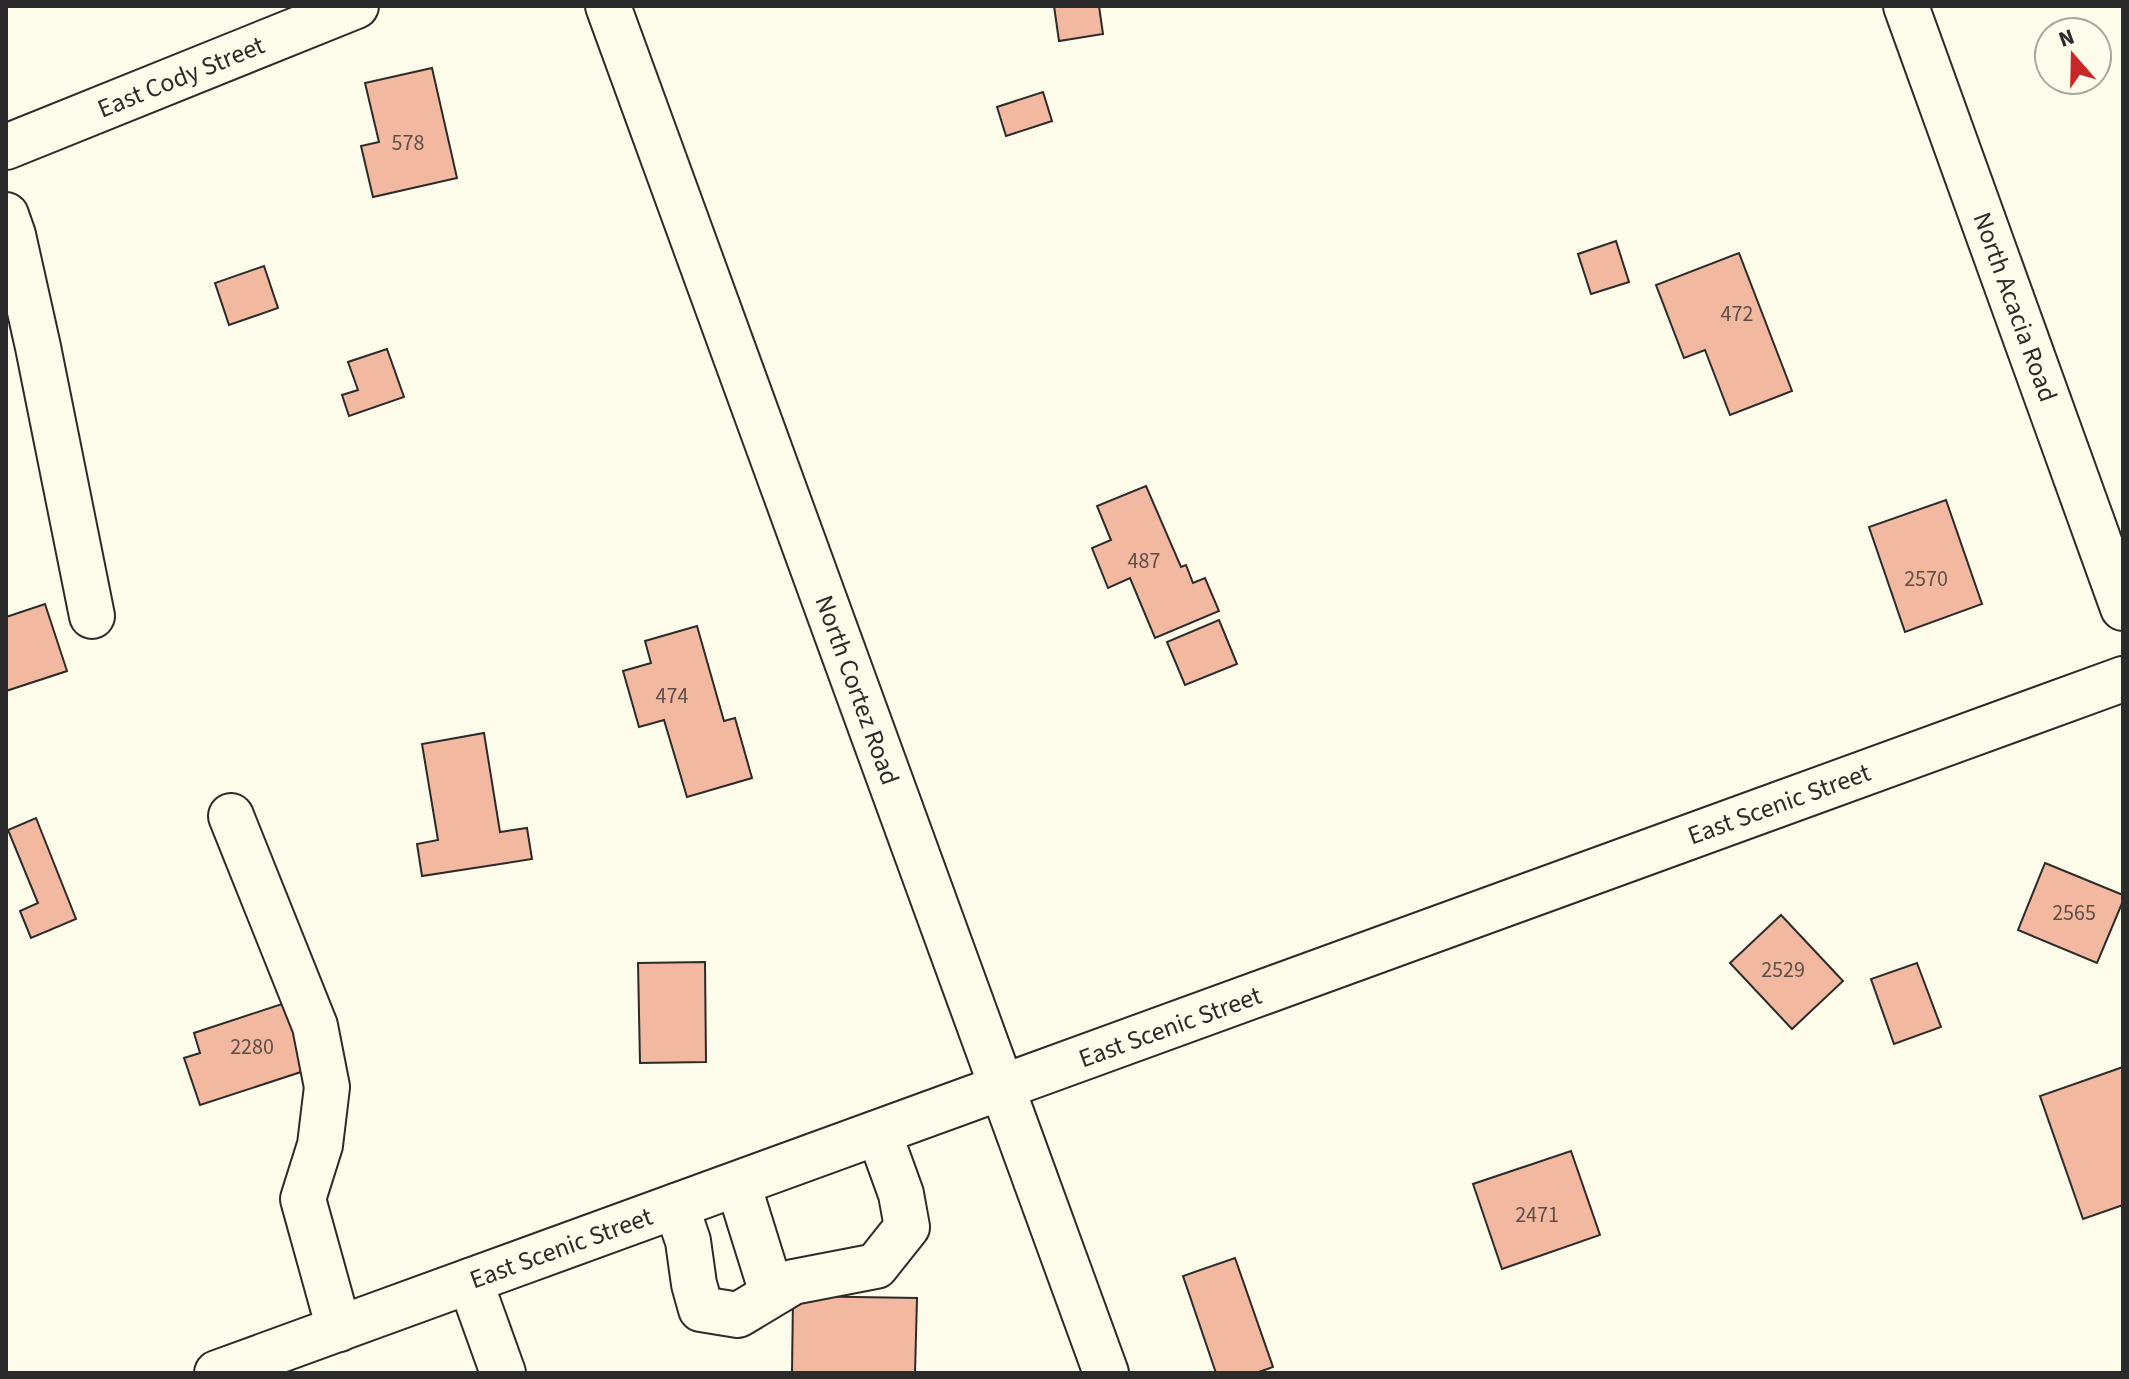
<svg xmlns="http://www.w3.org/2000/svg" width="2129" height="1379" font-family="'Source Sans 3',sans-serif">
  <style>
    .building { fill: #f2b8a0; stroke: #2b2b2b; stroke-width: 2 }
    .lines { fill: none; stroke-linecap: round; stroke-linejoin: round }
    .minor-casing { stroke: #2b2b2b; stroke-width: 48 }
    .minor { stroke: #fdfbea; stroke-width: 44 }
    .labels { text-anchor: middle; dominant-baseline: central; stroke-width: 6; stroke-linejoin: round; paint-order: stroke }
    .number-label { font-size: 22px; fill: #5d4e48 }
    .street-label { font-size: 26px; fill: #2b2b2b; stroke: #fdfbea }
  </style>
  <rect width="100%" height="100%" fill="#fdfbea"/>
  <g class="building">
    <polygon points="1054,6 1099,6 1103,34 1059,41"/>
    <polygon points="432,68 457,178 373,197 361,146 379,142 365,83"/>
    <polygon points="1043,92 1052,121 1006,136 997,107"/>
    <polygon points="1616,241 1629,282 1591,294 1578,254"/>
    <polygon points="1739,253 1792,391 1730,415 1705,350 1684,358 1656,285"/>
    <polygon points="264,266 278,308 229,325 215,283"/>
    <polygon points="387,349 404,397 349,416 342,395 358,390 348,362"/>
    <polygon points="1146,486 1181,567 1186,565 1193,583 1205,578 1219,611 1155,638 1130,578 1108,588 1092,548 1111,540 1097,506"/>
    <polygon points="1946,500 1982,604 1905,632 1869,527"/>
    <polygon points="45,604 67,671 6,691 6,617"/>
    <polygon points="1219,620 1237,664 1185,685 1167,642"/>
    <polygon points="697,626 724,721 735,718 752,778 687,797 664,720 639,727 623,671 651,663 645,641"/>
    <polygon points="484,733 500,832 527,828 532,859 422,876 417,844 438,840 422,744"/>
    <polygon points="36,818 76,919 31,938 20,911 38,903 8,830"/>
    <polygon points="2045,863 2123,895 2123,901 2097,963 2018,930"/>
    <polygon points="1781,915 1843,981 1792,1029 1730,963"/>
    <polygon points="705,962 706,1062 640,1063 638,963"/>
    <polygon points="1917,963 1941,1027 1894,1044 1871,979"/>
    <polygon points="285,1003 307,1070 200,1105 184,1058 200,1053 194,1033"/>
    <polygon points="2123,1067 2123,1205 2083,1219 2040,1096"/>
    <polygon points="1571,1151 1600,1235 1502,1269 1473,1184"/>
    <polygon points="1235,1258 1273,1367 1256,1373 1216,1373 1183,1276"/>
    <polygon points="793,1296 917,1298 915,1373 792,1373"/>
  </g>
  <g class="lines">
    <defs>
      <g id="minor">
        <polyline points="608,6 1106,1373"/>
        <polyline points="1906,6 2123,608"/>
        <polyline points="6,147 356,6"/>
        <polyline points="6,215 13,235 38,347 92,616"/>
        <polyline points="231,816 315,1026 327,1087 320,1145 303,1199 339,1329"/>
        <polyline points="738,1184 772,1293"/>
        <polyline points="676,1206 688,1241 694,1284 701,1309 738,1315 793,1282 876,1266 907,1227 901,1194 879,1133"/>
        <polyline points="470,1281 503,1373"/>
        <polyline points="217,1373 2123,679"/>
      </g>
    </defs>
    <use href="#minor" class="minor-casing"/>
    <use href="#minor" class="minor"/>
  </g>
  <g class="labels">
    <g class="number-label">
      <text x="408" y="143">578</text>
      <text x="1737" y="314">472</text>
      <text x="1144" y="561">487</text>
      <text x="1926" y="579">2570</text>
      <text x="672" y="696">474</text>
      <text x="2074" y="913">2565</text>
      <text x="1783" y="970">2529</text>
      <text x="252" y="1047">2280</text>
      <text x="1537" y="1215">2471</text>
    </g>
    <g class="street-label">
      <text transform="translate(181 77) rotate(-22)">East Cody Street</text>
      <text transform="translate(2015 307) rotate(70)">North Acacia Road</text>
      <text transform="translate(857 690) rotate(70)">North Cortez Road</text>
      <text transform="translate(1779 804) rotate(-20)">East Scenic Street</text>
      <text transform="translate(1170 1027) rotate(-20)">East Scenic Street</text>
      <text transform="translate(561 1248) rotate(-20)">East Scenic Street</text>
    </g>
  </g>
  <rect width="2129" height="1379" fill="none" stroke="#2b2b2b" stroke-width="16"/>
  <g transform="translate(2073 56) rotate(340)"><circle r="38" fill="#fdfbea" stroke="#a9a89e" stroke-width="2"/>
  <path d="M0-6L14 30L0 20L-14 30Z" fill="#c62828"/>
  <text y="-12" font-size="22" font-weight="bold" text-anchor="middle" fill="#2b2b2b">N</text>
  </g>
</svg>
